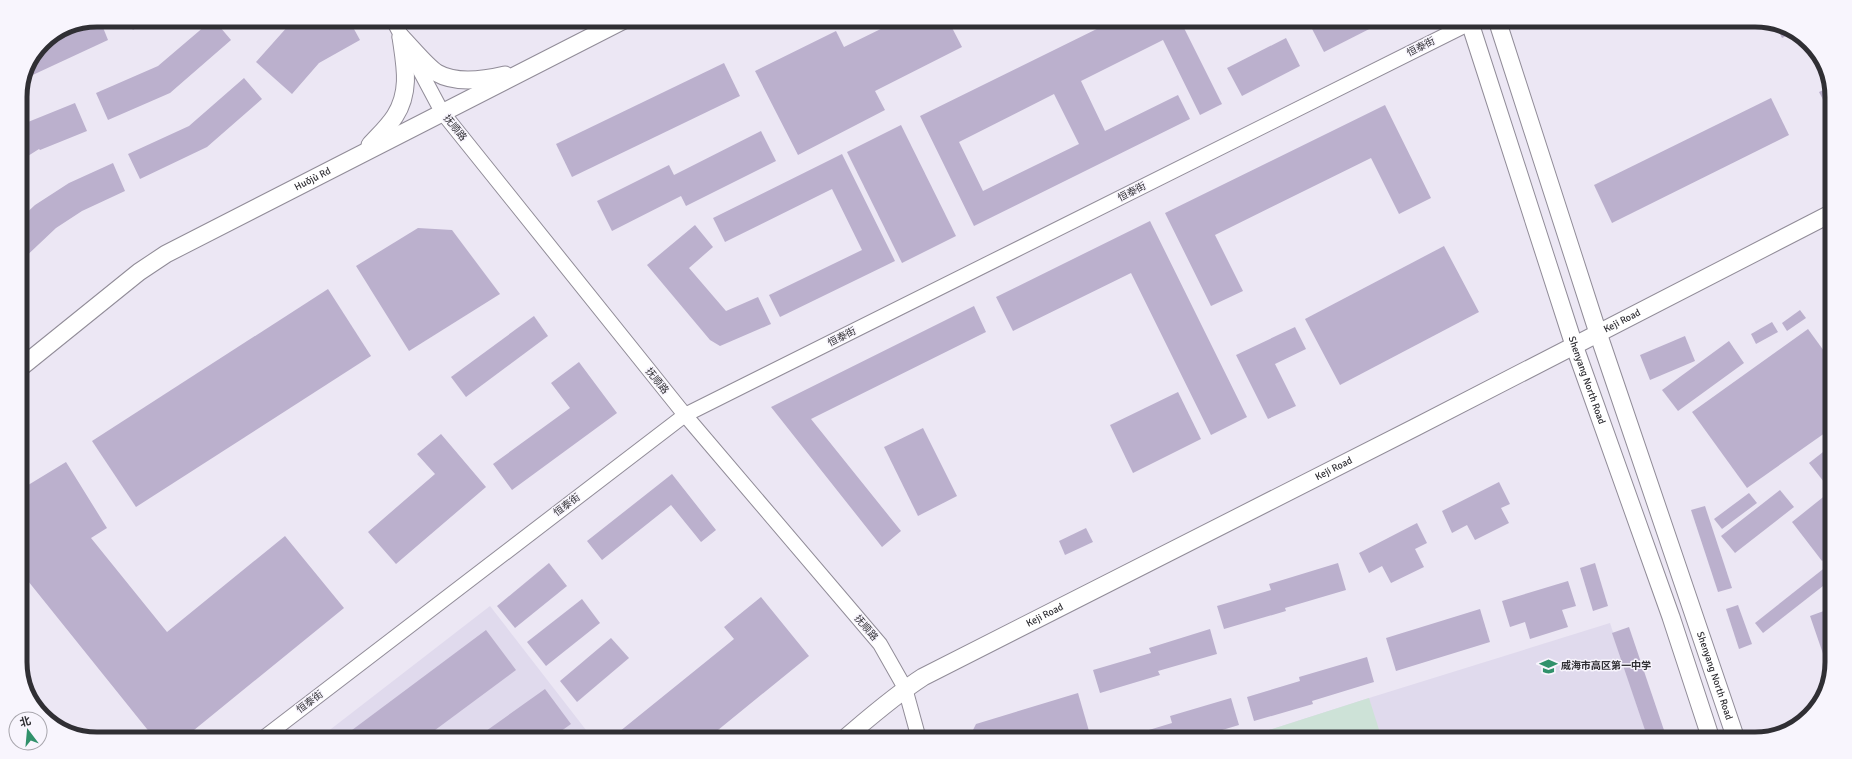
<svg xmlns="http://www.w3.org/2000/svg" width="1852" height="759" font-family="Signika,'Noto Sans SC',sans-serif">
  <style>
    .built { fill: #e0daed }
    .green { fill: #cde2d7 }
    .building { fill: #bbb0cd; fill-rule: evenodd }
    .lines { fill: none; stroke-linecap: round; stroke-linejoin: round }
    .minor-casing { stroke: #918c98; stroke-width: 16 }
    .major-casing { stroke: #918c98; stroke-width: 19 }
    .minor { stroke: #fff; stroke-width: 14 }
    .major { stroke: #fff; stroke-width: 17 }
    .labels { text-anchor: middle; dominant-baseline: central; stroke-width: 3; stroke-linejoin: round; paint-order: stroke }
    .street-label { font-size: 10px; fill: #302f34; stroke: #f8f5fd }
    .poi-label { font-size: 10px; font-weight: bold; fill: #302f34; stroke: #f8f5fd; text-anchor: start }
    .rim { fill: none; stroke: #302f34; stroke-width: 5 }
  </style>
  <rect width="100%" height="100%" fill="#ece7f4"/>
  <g class="built">
    <polygon points="490,606 593,739 318,739"/>
    <polygon points="1610,623 1648,739 1241,739 1369,698"/>
  </g>
  <polygon class="green" points="1369,698 1382,739 1241,739"/>
  <g class="building">
    <polygon points="100,20 108,40 24,79 28,63 43,43 70,25"/>
    <polygon points="125,20 148,20 133,30"/>
    <polygon points="212,20 214,20 231,40 170,93 108,120 96,93 158,66"/>
    <polygon points="297,20 349,20 360,40 319,63 292,94 256,62 289,25"/>
    <polygon points="899,20 948,20 962,47 875,91 885,110 798,155 755,71 836,31 844,47"/>
    <path d="M1115 20H1180L1222 104 1200 115 1163 40 1081 81 1105 131 1178 95 1190 119 974 226 920 116ZM1054 94 1079 144 983 191 959 142Z"/>
    <polygon points="1316,20 1387,20 1324,52 1309,23"/>
    <polygon points="1775,24 1784,26 1793,33 1782,38"/>
    <polygon points="1286,38 1300,66 1242,96 1227,68"/>
    <polygon points="724,63 740,96 572,177 556,144"/>
    <polygon points="244,78 262,99 207,147 140,179 128,154 189,126"/>
    <polygon points="1830,87 1832,93 1832,117 1819,92"/>
    <polygon points="1771,98 1789,135 1612,223 1594,185"/>
    <polygon points="75,103 87,131 40,150 39,149 20,161 20,127 28,122"/>
    <polygon points="1385,105 1431,198 1399,214 1371,158 1215,235 1243,291 1211,306 1165,213"/>
    <polygon points="901,125 956,236 902,263 847,152"/>
    <polygon points="761,131 776,161 686,206 681,196 612,231 597,201 669,165 674,175"/>
    <polygon points="842,154 895,261 780,317 769,295 862,250 832,189 725,242 713,218"/>
    <polygon points="113,163 125,191 82,211 56,228 20,262 20,219 35,205 69,183"/>
    <polygon points="1150,221 1247,417 1211,435 1131,273 1013,331 996,297"/>
    <polygon points="695,225 713,247 689,268 726,311 758,297 771,324 720,346 710,340 647,265"/>
    <polygon points="418,228 452,230 500,294 409,351 356,266"/>
    <polygon points="1444,246 1479,312 1340,385 1305,319"/>
    <polygon points="328,289 371,356 136,507 92,441"/>
    <polygon points="974,306 986,332 811,419 901,531 882,547 771,407"/>
    <polygon points="1800,310 1806,318 1787,331 1782,323"/>
    <polygon points="534,316 548,336 466,397 451,377"/>
    <polygon points="1772,322 1778,332 1756,344 1751,334"/>
    <polygon points="1295,327 1306,349 1275,364 1296,406 1268,419 1236,355"/>
    <polygon points="1808,329 1832,362 1832,428 1747,488 1692,412"/>
    <polygon points="1685,336 1695,361 1650,380 1640,355"/>
    <polygon points="1729,341 1744,363 1678,411 1662,390"/>
    <polygon points="579,362 617,413 512,490 493,464 570,408 551,383"/>
    <polygon points="1178,392 1201,439 1133,473 1110,425"/>
    <polygon points="923,428 957,496 918,516 884,447"/>
    <polygon points="441,434 486,487 396,564 368,532 435,474 417,454"/>
    <polygon points="1832,445 1832,475 1824,482 1809,463"/>
    <polygon points="66,462 107,528 91,538 167,632 285,536 344,608 183,739 155,739 20,571 20,490"/>
    <polygon points="672,474 716,530 701,542 671,505 602,560 587,541"/>
    <polygon points="1499,482 1510,504 1501,508 1509,523 1475,540 1467,525 1452,533 1442,511"/>
    <polygon points="1780,490 1794,507 1735,553 1721,536"/>
    <polygon points="1832,490 1832,553 1822,561 1792,522"/>
    <polygon points="1749,493 1757,503 1722,529 1714,519"/>
    <polygon points="1705,506 1732,588 1718,592 1691,510"/>
    <polygon points="1417,523 1427,543 1415,549 1424,567 1391,583 1382,566 1369,573 1359,553"/>
    <polygon points="1086,528 1093,542 1065,555 1059,541"/>
    <polygon points="1832,562 1832,579 1763,633 1755,623"/>
    <polygon points="549,563 567,586 515,628 497,606"/>
    <polygon points="1338,563 1346,590 1285,608 1286,611 1224,629 1217,606 1271,590 1269,584"/>
    <polygon points="1595,563 1608,606 1593,611 1580,568"/>
    <polygon points="1568,581 1576,606 1562,610 1568,627 1530,639 1525,622 1510,627 1502,601"/>
    <polygon points="761,597 809,656 707,739 617,739 614,736 734,639 724,627"/>
    <polygon points="582,599 600,623 546,666 527,642"/>
    <polygon points="1738,605 1752,644 1739,649 1726,609"/>
    <polygon points="1832,608 1832,662 1830,674 1810,616"/>
    <polygon points="1480,609 1490,642 1396,671 1386,638"/>
    <polygon points="1629,627 1667,739 1648,739 1612,633"/>
    <polygon points="1210,629 1217,654 1158,671 1160,675 1100,693 1093,670 1151,653 1149,648"/>
    <polygon points="486,630 516,670 423,739 340,739"/>
    <polygon points="611,638 629,658 577,702 560,681"/>
    <polygon points="1367,657 1374,682 1312,701 1313,704 1254,721 1247,697 1300,681 1299,677"/>
    <polygon points="545,689 571,724 550,739 482,739 479,736"/>
    <polygon points="1078,693 1091,738 1086,739 974,739 973,730 976,724"/>
    <polygon points="1231,698 1239,725 1192,739 1119,739 1172,723 1170,716"/>
  </g>
  <g class="lines">
    <defs>
      <g id="minor">
        <polyline points="393,20 442,112 685,415 880,644 905,688 919,739"/>
        <polyline points="262,739 685,415 1476,20"/>
      </g>
      <g id="major">
        <path id="s1" d="M1469 20 1574 345 1671 617 1711 739"/>
        <path id="s2" d="M1497 20 1598 333 1736 739"/>
        <path d="M401 37C410 46 427 67 437 73 456 84 484 80 505 75"/>
        <path d="M370 145C378 136 388 127 395 116 411 91 405 65 401 37"/>
        <path id="s3" d="M20 368 139 272 166 254 624 20"/>
        <path id="s4" d="M844 739C870 717 895 695 923 677L1416 427 1832 213"/>
      </g>
    </defs>
    <use href="#minor" class="minor-casing"/>
    <use href="#major" class="major-casing"/>
    <use href="#minor" class="minor"/>
    <use href="#major" class="major"/>
  </g>
  <defs>
    <symbol id="school-bare" viewBox="-9 -9 18 18"><path d="M0-5L7-2L0 1L-7-2ZM-4 1L0 2.5L4 1V4Q0 6-4 4Z" fill="#31916b" stroke="#f8f5fd" stroke-width="2.5" paint-order="stroke"/></symbol>
  </defs>
  <g fill-rule="evenodd">
    <use href="#school-bare" x="1536" y="654" width="25" height="25"/>
  </g>
  <g class="labels">
    <g class="street-label">
      <text transform="translate(1421 47) rotate(-27)">恒泰街</text>
      <text transform="translate(455 128) rotate(51)">抚顺路</text>
      <text stroke="none"><textPath href="#s3" startOffset="350">Huǒjù Rd</textPath></text>
      <text transform="translate(1132 192) rotate(-27)">恒泰街</text>
      <text stroke="none"><textPath href="#s4" startOffset="885">Keji Road</textPath></text>
      <text transform="translate(842 337) rotate(-27)">恒泰街</text>
      <text stroke="none"><textPath href="#s1" startOffset="379">Shenyang North Road</textPath></text>
      <text transform="translate(657 381) rotate(51)">抚顺路</text>
      <text stroke="none"><textPath href="#s4" startOffset="561">Keji Road</textPath></text>
      <text transform="translate(567 505) rotate(-37)">恒泰街</text>
      <text stroke="none"><textPath href="#s4" startOffset="237">Keji Road</textPath></text>
      <text transform="translate(866 628) rotate(50)">抚顺路</text>
      <text stroke="none"><textPath href="#s2" startOffset="691">Shenyang North Road</textPath></text>
      <text transform="translate(310 702) rotate(-37)">恒泰街</text>
    </g>
    <g class="poi-label">
      <text x="1561" y="666">威海市高区第一中学</text>
    </g>
  </g>
  <path d="M0 0H1852V759H0ZM97 27H1755A70 70 0 0 1 1825 97V662A70 70 0 0 1 1755 732H97A70 70 0 0 1 27 662V97A70 70 0 0 1 97 27Z" fill="#f8f5fd" fill-rule="evenodd"/>
  <path class="rim" d="M97 27H1755A70 70 0 0 1 1825 97V662A70 70 0 0 1 1755 732H97A70 70 0 0 1 27 662V97A70 70 0 0 1 97 27Z"/>
  <g transform="translate(28 731) rotate(344)"><circle r="19" fill="#f8f5fd" stroke="#a8a6ad"/>
  <path d="M0-3L7 15L0 10L-7 15Z" fill="#31916b"/>
  <text y="-6" font-size="11" font-weight="bold" text-anchor="middle" fill="#302f34">北</text>
  </g>
</svg>
